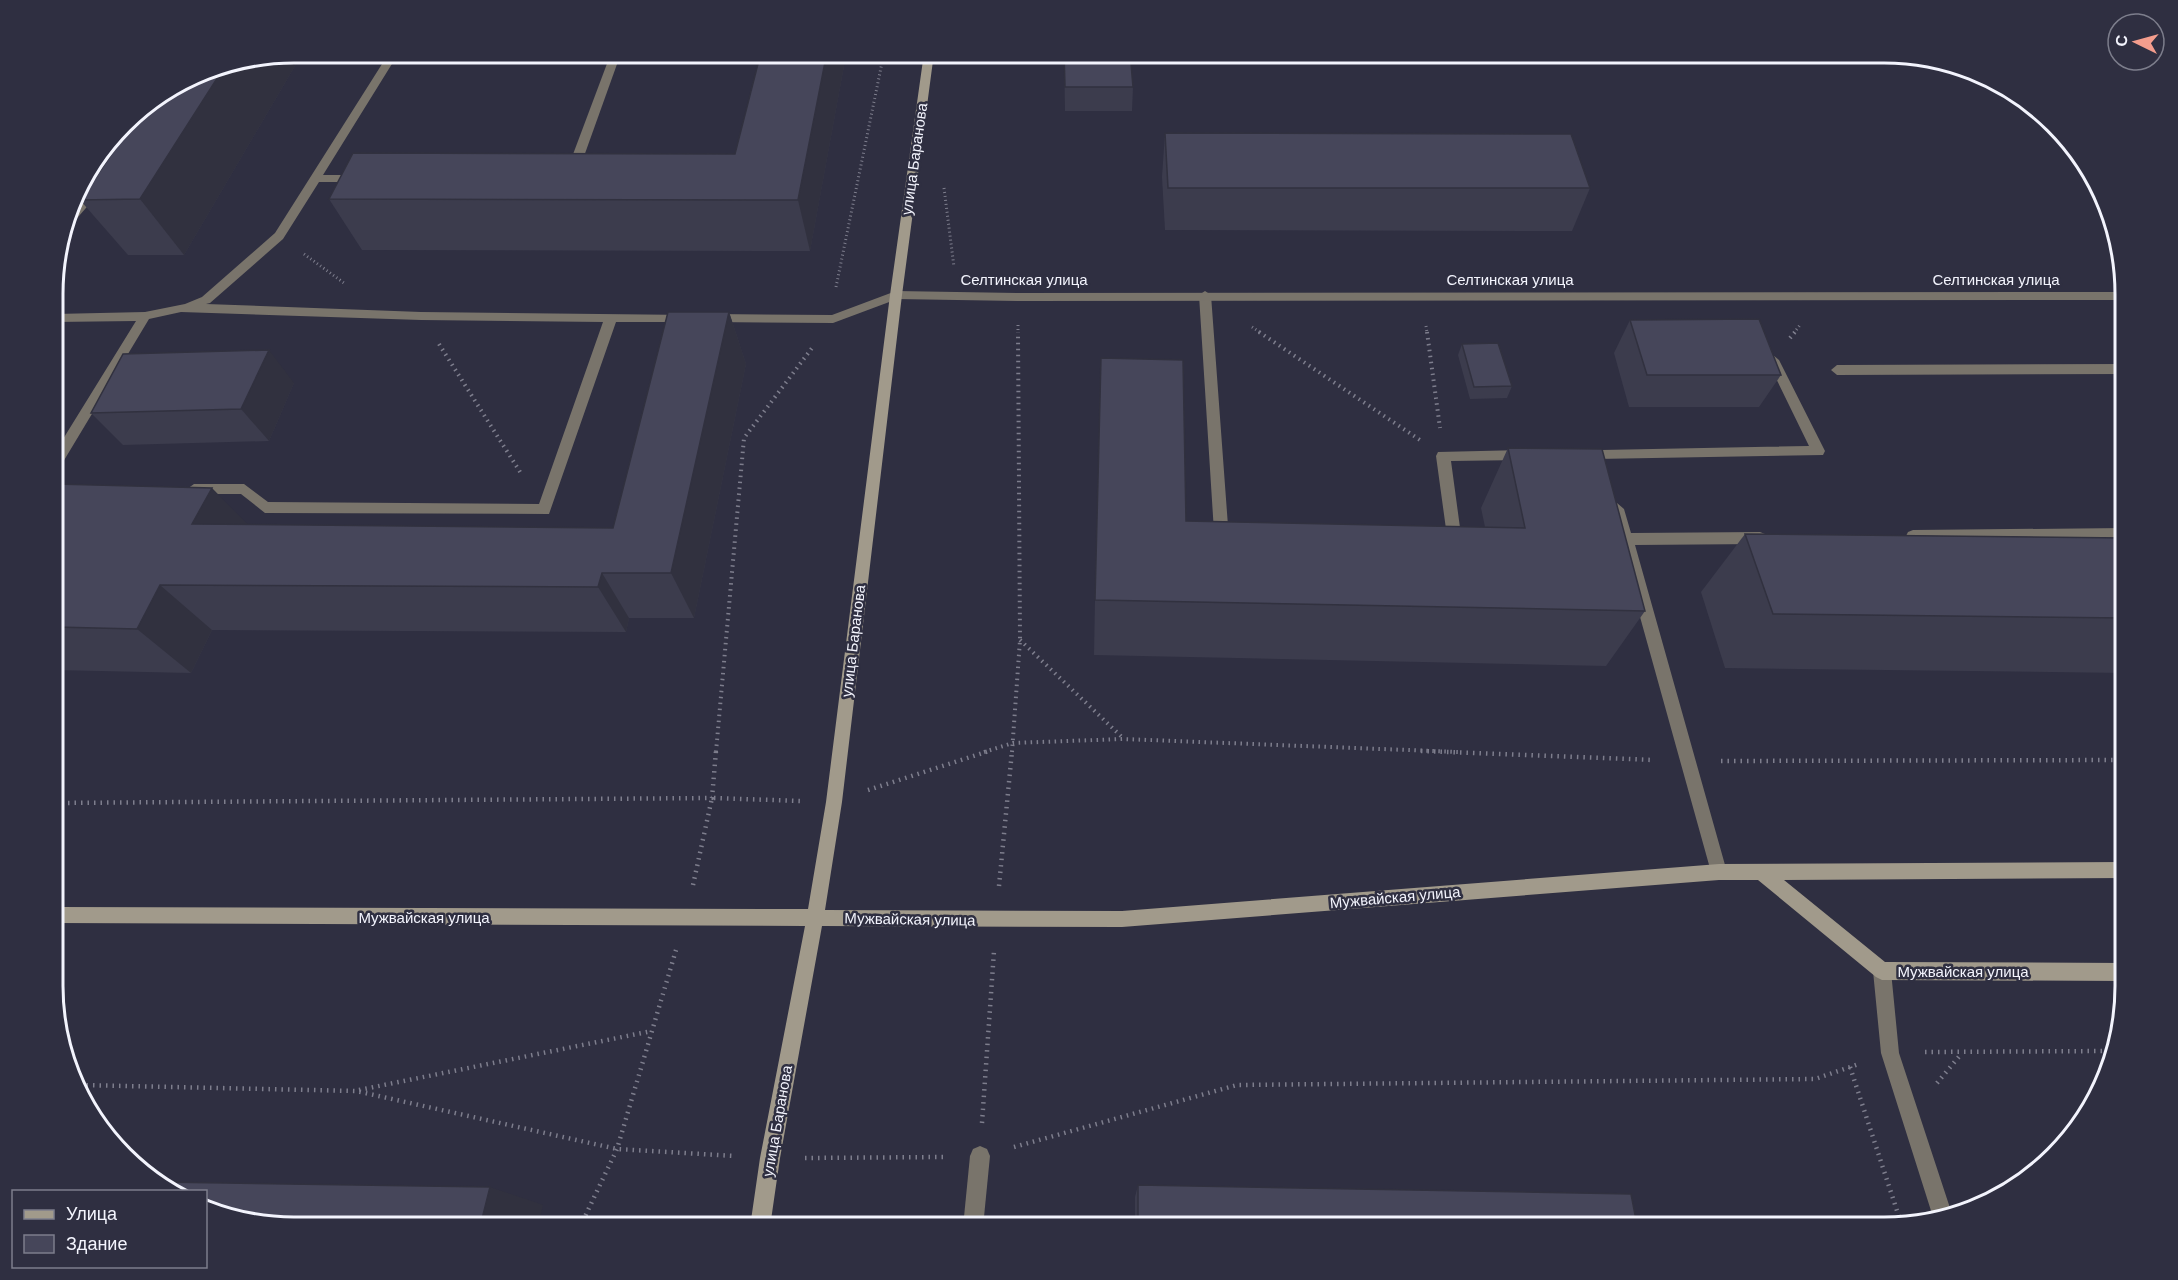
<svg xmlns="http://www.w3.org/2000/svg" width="2178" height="1280" font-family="Helvetica,sans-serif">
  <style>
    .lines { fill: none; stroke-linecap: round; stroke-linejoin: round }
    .path-far2 { stroke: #7e7e8d; stroke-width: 3; stroke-dasharray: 1 3; stroke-linecap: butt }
    .path-far1 { stroke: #7e7e8d; stroke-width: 4; stroke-dasharray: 1.5 4.5; stroke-linecap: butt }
    .path { stroke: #7e7e8d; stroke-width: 4.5; stroke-dasharray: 1.5 5; stroke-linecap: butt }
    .lane { fill: #79746b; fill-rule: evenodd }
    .street { fill: #79746b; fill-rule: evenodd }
    .secondary { fill: #a19a8b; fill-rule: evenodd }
    .wall { fill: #3c3c4d }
    .shaded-wall { fill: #31313f }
    .building { fill: #46465a; stroke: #31313f; stroke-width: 1.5 }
    .labels { text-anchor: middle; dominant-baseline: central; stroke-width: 5; stroke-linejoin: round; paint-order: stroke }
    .street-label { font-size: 15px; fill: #f3f4fd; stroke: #2f2f41 }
    .rim { fill: none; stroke: #f3f4fd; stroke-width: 3 }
  </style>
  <rect width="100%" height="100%" fill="#2f2f41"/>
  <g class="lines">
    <g class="path-far2">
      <polyline points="944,188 954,267"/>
      <polyline points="304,254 344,283"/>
      <polyline points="836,287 884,53"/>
      <polyline points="1018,325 1018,333"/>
      <polyline points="1426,326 1427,333"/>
      <polyline points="1252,327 1261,333"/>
      <polyline points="1794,333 1800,325"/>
    </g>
    <g class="path-far1">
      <polyline points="1259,332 1420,440"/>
      <polyline points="1427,332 1440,428"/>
      <polyline points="1790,338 1795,332"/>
      <polyline points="439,344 522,475"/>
      <polyline points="1020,640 1123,738"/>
      <polyline points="716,752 744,438 812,348"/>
      <polyline points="984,752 1013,743 1123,739 1459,752"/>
      <polyline points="1012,752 1020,640 1018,332"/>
    </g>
    <g class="path">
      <polyline points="1421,751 1653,760"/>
      <polyline points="1721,761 2125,760"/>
      <polyline points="868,790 989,751"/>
      <polyline points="55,803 712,798 716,751"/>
      <polyline points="693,885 712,798 802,801"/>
      <polyline points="999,886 1012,751"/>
      <polyline points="1925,1052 2110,1051"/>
      <polyline points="1850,1067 1902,1226"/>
      <polyline points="1937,1083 1962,1053"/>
      <polyline points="80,1085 356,1091 617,1149 735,1156"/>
      <polyline points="359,1090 652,1031"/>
      <polyline points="982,1123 994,951"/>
      <polyline points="1014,1147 1237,1085 1815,1079 1859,1064"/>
      <polyline points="805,1158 945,1157"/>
      <polyline points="580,1227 617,1149 676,950"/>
    </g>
    <g class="lane">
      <polygon points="389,53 539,53 533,58 395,59 323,175 360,175 364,176 364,182 319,182 283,239 210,303 206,304 421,312 691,315 693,318 691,321 687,322 616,322 549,514 265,513 241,494 194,494 187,489 194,484 244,484 268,502 539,504 603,322 421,320 181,312 149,319 60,467 55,468 55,452 136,321 55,322 55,314 145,312 185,304 202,297 275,233"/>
      <polygon points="611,53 621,53 578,173 576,176 568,176 566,173"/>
      <polygon points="96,185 100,186 100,192 71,225 66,226 70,211 92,186"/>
      <polygon points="896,291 900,292 902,295 900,298 833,323 711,322 705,318 711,314 832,315"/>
      <polygon points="1205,291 1211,295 1228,526 1234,528 1236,532 1234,536 1216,536 1214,532 1199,295"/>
      <polygon points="1773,355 1779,360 1825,451 1823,455 1596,459 1594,455 1601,450 1809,446 1767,360"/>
      <polygon points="2125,364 2125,374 1837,375 1831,370 1837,365"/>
      <polygon points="1523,450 1530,455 1523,460 1451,461 1461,535 1459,539 1437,539 1435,535 1437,531 1446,529 1436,456 1438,452"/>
      <polygon points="1617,503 1624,509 1631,533 1760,532 1765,534 1767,538 1765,542 1760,544 1635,545 1727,872 1725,878 1719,880 1713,878 1711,872 1610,509"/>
      <polygon points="2125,528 2125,540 1913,542 1908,540 1906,536 1908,532 1913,530"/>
      <polygon points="1882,962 1888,965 1891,971 1899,1053 1951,1211 1933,1217 1881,1053 1873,971 1876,965"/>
      <polygon points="980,1146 987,1149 990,1156 983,1227 963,1227 970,1156 973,1149"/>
    </g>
    <polygon class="street" points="896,291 1017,293 2125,292 2125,300 1017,301 896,299 890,295"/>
    <polygon class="secondary" points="924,53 934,53 902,295 842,802 825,910 1122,911 1719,864 2125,862 2125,878 1784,880 1885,962 2125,963 2125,981 1882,980 1876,977 1758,880 1719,880 1122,927 822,926 780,1158 770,1227 750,1227 760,1158 805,926 55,923 55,907 808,909 826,802 890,295"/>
  </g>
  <g class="wall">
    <polygon points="295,52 299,59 184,255 128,255 80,200 202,71"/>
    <polygon points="690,52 851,52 850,55 846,55 810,251 362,250 329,199 735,154 760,55 691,54"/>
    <polygon points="1064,52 1133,87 1132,111 1065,111"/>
    <polygon points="1165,133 1590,188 1572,231 1165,230 1162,177"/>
    <polygon points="729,312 746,364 694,618 629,618 626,632 212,630 191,673 55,670 55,484 248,525 613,528"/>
    <polygon points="1630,320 1781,375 1759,407 1629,407 1614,353"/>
    <polygon points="1462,344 1512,386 1507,398 1470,399 1458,355"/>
    <polygon points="294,383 269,441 123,445 91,413"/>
    <polygon points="1508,448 1645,611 1606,666 1094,655 1095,600 1186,521 1485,527 1481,508"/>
    <polygon points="1745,534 2125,538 2125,673 1725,668 1701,592"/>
    <polygon points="1138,1185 1637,1225 1725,1227 1135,1227 1135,1197"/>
  </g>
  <g class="shaded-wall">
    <polygon points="295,52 299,59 184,255 140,199 225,66"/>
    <polygon points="827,52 846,52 846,55 810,251 798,200"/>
    <polygon points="729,312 746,364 694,618 671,573"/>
    <polygon points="269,350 294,383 269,441 241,409"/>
    <polygon points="212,488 259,536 192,524"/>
    <polygon points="602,573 629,618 626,632 598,587"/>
    <polygon points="160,585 212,630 191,673 137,629"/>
    <polygon points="490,1187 543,1205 538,1227 480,1227"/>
  </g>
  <g class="building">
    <polygon points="761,52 827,52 798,200 329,199 353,153 735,154"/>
    <polygon points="1064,52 1130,52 1133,87 1065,87"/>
    <polygon points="225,66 140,199 80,200 143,108 202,71"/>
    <polygon points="1165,133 1571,134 1590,188 1168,188"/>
    <polygon points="668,312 729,312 671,573 602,573 598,587 160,585 137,629 55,627 55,484 212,488 192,524 613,528"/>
    <polygon points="1759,319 1781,375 1647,375 1630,320"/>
    <polygon points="1498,343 1512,386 1474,387 1462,344"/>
    <polygon points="269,350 241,409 91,413 123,354"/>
    <polygon points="1101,358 1183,360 1186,521 1525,528 1508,448 1602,449 1645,611 1095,600"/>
    <polygon points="1745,534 2125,538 2125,618 1773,614"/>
    <polygon points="159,1182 490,1187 480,1227 293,1227 231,1219 206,1209 206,1191 169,1191"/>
    <polygon points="1138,1185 1631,1194 1637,1225 1725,1227 1138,1227"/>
  </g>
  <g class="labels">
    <g class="street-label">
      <text transform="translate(914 159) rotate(-82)">улица Баранова</text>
      <text x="1024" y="279">Селтинская улица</text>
      <text x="1510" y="279">Селтинская улица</text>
      <text x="1996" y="279">Селтинская улица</text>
      <text transform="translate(853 641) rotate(-83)">улица Баранова</text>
      <text transform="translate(1395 897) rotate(-5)">Мужвайская улица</text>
      <text x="424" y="917">Мужвайская улица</text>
      <text transform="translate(910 919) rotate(1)">Мужвайская улица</text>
      <text x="1963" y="971">Мужвайская улица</text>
      <text transform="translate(777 1121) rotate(-80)">улица Баранова</text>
    </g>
  </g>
  <path d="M0 0H2178V1280H0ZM294 63H1884A231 231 0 0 1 2115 294V986A231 231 0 0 1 1884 1217H294A231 231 0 0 1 63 986V294A231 231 0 0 1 294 63Z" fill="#2f2f41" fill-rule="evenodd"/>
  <path class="rim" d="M294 63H1884A231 231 0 0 1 2115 294V986A231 231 0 0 1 1884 1217H294A231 231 0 0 1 63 986V294A231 231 0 0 1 294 63Z"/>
  <rect x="12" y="1190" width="195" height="78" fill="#2f2f41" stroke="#7d7e8c" stroke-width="1.5"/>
  <rect x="24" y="1210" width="30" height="9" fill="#a19a8b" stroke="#7d7e8c" stroke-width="1.5"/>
  <text x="66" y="1220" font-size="18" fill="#f3f4fd">Улица</text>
  <rect x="24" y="1235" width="30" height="18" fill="#46465a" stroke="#7d7e8c" stroke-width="1.5"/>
  <text x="66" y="1250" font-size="18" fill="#f3f4fd">Здание</text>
  <g transform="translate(2136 42) rotate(275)"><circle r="28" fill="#2f2f41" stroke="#7d7e8c" stroke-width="1.5"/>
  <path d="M0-4.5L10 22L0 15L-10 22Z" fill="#f49d8d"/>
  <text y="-9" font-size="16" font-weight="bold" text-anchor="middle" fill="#f3f4fd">С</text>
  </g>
</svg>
